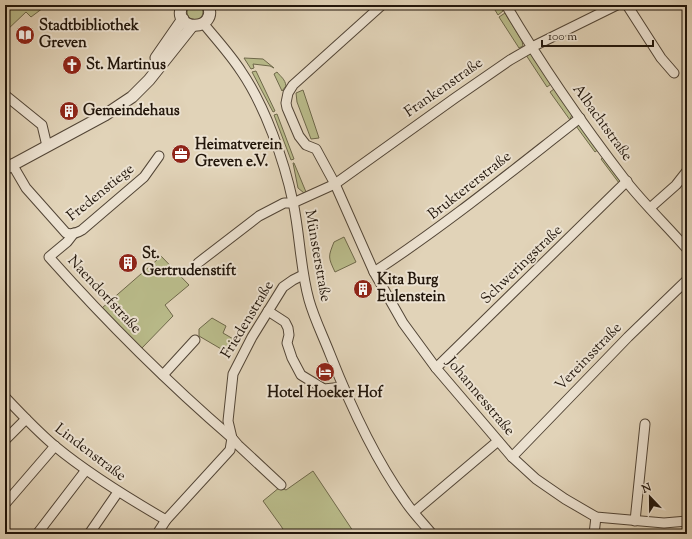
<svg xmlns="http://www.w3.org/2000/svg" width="692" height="539" font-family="'Sorts Mill Goudy',serif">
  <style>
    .green { fill: #b9bb8a; stroke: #6e684a }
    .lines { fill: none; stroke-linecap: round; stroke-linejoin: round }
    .minor-casing { stroke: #524536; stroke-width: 11 }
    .tertiary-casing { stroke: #524536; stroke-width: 13 }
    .minor { stroke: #ece2d1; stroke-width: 9 }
    .tertiary { stroke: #ece2d1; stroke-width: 11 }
    .labels { text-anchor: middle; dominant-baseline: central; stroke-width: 4; stroke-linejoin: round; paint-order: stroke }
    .poi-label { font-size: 15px; font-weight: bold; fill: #22160b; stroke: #ece2d1; text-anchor: start }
    .street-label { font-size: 15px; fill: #22160b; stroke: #ece2d1 }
  </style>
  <rect width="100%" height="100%" fill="#e1d3b8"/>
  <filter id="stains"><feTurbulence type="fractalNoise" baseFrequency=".005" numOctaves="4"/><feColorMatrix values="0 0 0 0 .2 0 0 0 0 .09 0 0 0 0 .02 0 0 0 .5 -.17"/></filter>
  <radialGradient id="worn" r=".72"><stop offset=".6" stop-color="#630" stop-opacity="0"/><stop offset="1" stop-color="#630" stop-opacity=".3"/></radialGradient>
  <g class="green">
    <circle cx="195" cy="12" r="8"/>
    <polygon points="5,5 40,5 43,8 31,17 26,12 6,31"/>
    <polygon points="492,5 500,5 503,11 498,15"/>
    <polygon points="505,13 522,41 523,46 519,48 499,17"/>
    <polygon points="530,53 551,84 547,87 526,55"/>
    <polygon points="244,58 263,59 274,68 270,66 253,64 254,68 251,69"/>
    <polygon points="256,71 275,111 273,112 252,72"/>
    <path d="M277 72C281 77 285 79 286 86L282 91 274 74Z"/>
    <polygon points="554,89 572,114 570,120 550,92"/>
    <polygon points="303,90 319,138 311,139 297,102 296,93"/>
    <polygon points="277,114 294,159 291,160 274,115"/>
    <polygon points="579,123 599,149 595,152 576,126"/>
    <polygon points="604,157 622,181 619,183 601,159"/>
    <polygon points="293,163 294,163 306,192 304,193 298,188"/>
    <path d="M344 237 356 262 335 272C328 257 328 257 334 242Z"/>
    <polygon points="160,255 189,285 165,305 173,316 141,349 102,308 157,260"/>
    <polygon points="212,318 226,326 223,333 235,340 228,353 199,336 199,329"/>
    <polygon points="313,471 355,534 286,534 281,526 263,501 280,487 286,490"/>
  </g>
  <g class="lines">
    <defs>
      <g id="minor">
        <polyline points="382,5 293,85 288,93 286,103 287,108 299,136 306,145 316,149 335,184 374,272 403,323 436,368 512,457 536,479 565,499 596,517 664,523 687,521"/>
        <path d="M506 5C542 66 583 125 626 181 645 205 667 226 687 249"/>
        <polyline points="627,5 661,58 674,73"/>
        <path d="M203 23C216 39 230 54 241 71 265 106 284 160 293 202 300 234 300 268 309 300 314 318 323 336 330 354 350 405 373 456 405 501 413 513 423 523 432 534"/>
        <polyline points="5,95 42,125 47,146"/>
        <path d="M12 164 26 188 66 233C72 235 77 233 82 230L144 177 159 156"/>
        <polyline points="650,208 676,185 687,171"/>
        <path d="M74 233 67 242 49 257C106 321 167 382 232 438"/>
        <polyline points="198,263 259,216 284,203 293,203 335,184 455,98 510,60 536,45 617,5"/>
        <path d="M374 272C446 225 512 171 580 118"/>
        <polyline points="268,311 285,322 288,328 289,335 287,343 292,358 301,375 324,389 343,387"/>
        <polyline points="436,368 627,181"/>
        <polyline points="163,375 195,340"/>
        <path d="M5 397C21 414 38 432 56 447 90 475 128 498 166 520"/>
        <polyline points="5,440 26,419"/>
        <polyline points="512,457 628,337 687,280"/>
        <polyline points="281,485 238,445 232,438 228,421 233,374 252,337 283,287 293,280 303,275"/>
        <polyline points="5,504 55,446"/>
        <polyline points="414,512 498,441"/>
        <polyline points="635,521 645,424"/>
        <polyline points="37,534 86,470"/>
        <polyline points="89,534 118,492"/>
        <polyline points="157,534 166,520 230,450 232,438"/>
        <polyline points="594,534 596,517"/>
      </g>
      <g id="tertiary">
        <path d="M182 5C171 33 219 31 208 5"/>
        <polyline points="156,58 183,19"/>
        <polyline points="5,169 105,115 132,97 149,80 192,26"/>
      </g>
    </defs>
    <use href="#minor" class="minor-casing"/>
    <use href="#tertiary" class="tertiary-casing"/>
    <use href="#minor" class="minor"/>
    <use href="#tertiary" class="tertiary"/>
  </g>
  <defs>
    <symbol id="library-disc" viewBox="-11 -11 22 22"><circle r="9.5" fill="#8f2418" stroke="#ece2d1"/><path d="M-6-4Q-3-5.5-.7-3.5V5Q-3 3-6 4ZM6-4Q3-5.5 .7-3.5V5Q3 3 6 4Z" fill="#fff"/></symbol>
    <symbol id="church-disc" viewBox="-11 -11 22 22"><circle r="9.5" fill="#8f2418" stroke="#ece2d1"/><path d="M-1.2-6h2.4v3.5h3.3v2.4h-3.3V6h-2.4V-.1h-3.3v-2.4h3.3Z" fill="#fff"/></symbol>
    <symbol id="building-disc" viewBox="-11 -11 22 22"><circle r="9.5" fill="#8f2418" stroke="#ece2d1"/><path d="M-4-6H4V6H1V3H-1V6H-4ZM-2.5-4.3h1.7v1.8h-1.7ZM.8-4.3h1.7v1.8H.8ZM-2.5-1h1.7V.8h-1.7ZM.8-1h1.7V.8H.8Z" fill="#fff"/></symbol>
    <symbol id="office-disc" viewBox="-11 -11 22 22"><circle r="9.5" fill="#8f2418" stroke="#ece2d1"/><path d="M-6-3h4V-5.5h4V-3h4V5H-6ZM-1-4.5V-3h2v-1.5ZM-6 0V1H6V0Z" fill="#fff"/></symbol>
    <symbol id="hotel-disc" viewBox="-11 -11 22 22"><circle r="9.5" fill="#8f2418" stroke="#ece2d1"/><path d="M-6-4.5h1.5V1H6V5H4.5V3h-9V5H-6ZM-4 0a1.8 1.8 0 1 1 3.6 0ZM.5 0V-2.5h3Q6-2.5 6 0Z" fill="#fff"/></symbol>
  </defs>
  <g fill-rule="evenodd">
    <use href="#library-disc" x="14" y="24" width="22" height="22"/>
    <use href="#church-disc" x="61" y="54" width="22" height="22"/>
    <use href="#building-disc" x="58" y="100" width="22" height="22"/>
    <use href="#office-disc" x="170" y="143" width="22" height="22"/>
    <use href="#building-disc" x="117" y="252" width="22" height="22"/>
    <use href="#building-disc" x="352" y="278" width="22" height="22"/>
    <use href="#hotel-disc" x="314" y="361" width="22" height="22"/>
  </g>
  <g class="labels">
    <g class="poi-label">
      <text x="39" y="26">Stadtbibliothek<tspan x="39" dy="17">Greven</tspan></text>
      <text x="86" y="65">St. Martinus</text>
      <text x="83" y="111">Gemeindehaus</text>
      <text x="195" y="145">Heimatverein<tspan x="195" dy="17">Greven e.V.</tspan></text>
      <text x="142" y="254">St.<tspan x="142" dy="17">Gertrudenstift</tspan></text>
      <text x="377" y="280">Kita Burg<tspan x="377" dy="17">Eulenstein</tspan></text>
      <text x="325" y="393" text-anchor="middle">Hotel Hoeker Hof</text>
    </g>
    <g class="street-label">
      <text transform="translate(444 88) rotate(-35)">Frankenstraße</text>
      <text transform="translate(602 123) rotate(54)">Albachtstraße</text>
      <text transform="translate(470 186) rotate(-38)">Bruktererstraße</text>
      <text transform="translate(101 193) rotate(-39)">Fredenstiege</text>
      <text transform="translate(317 256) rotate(80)">Münsterstraße</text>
      <text transform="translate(522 265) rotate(-44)">Schweringstraße</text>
      <text transform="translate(104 295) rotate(47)">Naendorfstraße</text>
      <text transform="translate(248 320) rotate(-59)">Friedenstraße</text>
      <text transform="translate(589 357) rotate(-46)">Vereinsstraße</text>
      <text transform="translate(480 397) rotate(50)">Johannesstraße</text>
      <text transform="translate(90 453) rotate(37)">Lindenstraße</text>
    </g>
  </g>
  <rect width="692" height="539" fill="none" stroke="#e1d3b8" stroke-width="20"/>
  <rect x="6" y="6" width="680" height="527" fill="none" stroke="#22160b" stroke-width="2"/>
  <rect x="10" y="10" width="672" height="519" fill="none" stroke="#22160b"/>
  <g transform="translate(650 497) rotate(338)" stroke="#ece2d1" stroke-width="3" paint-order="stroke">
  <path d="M0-3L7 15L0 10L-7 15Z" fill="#22160b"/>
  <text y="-6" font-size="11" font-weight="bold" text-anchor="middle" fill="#22160b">N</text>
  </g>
  <path d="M542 40v6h111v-6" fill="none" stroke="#22160b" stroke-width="2"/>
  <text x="548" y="40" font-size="12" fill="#22160b" stroke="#ece2d1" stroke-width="3" paint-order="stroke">100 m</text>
  <rect width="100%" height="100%" filter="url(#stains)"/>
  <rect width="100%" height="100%" fill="url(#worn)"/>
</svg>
